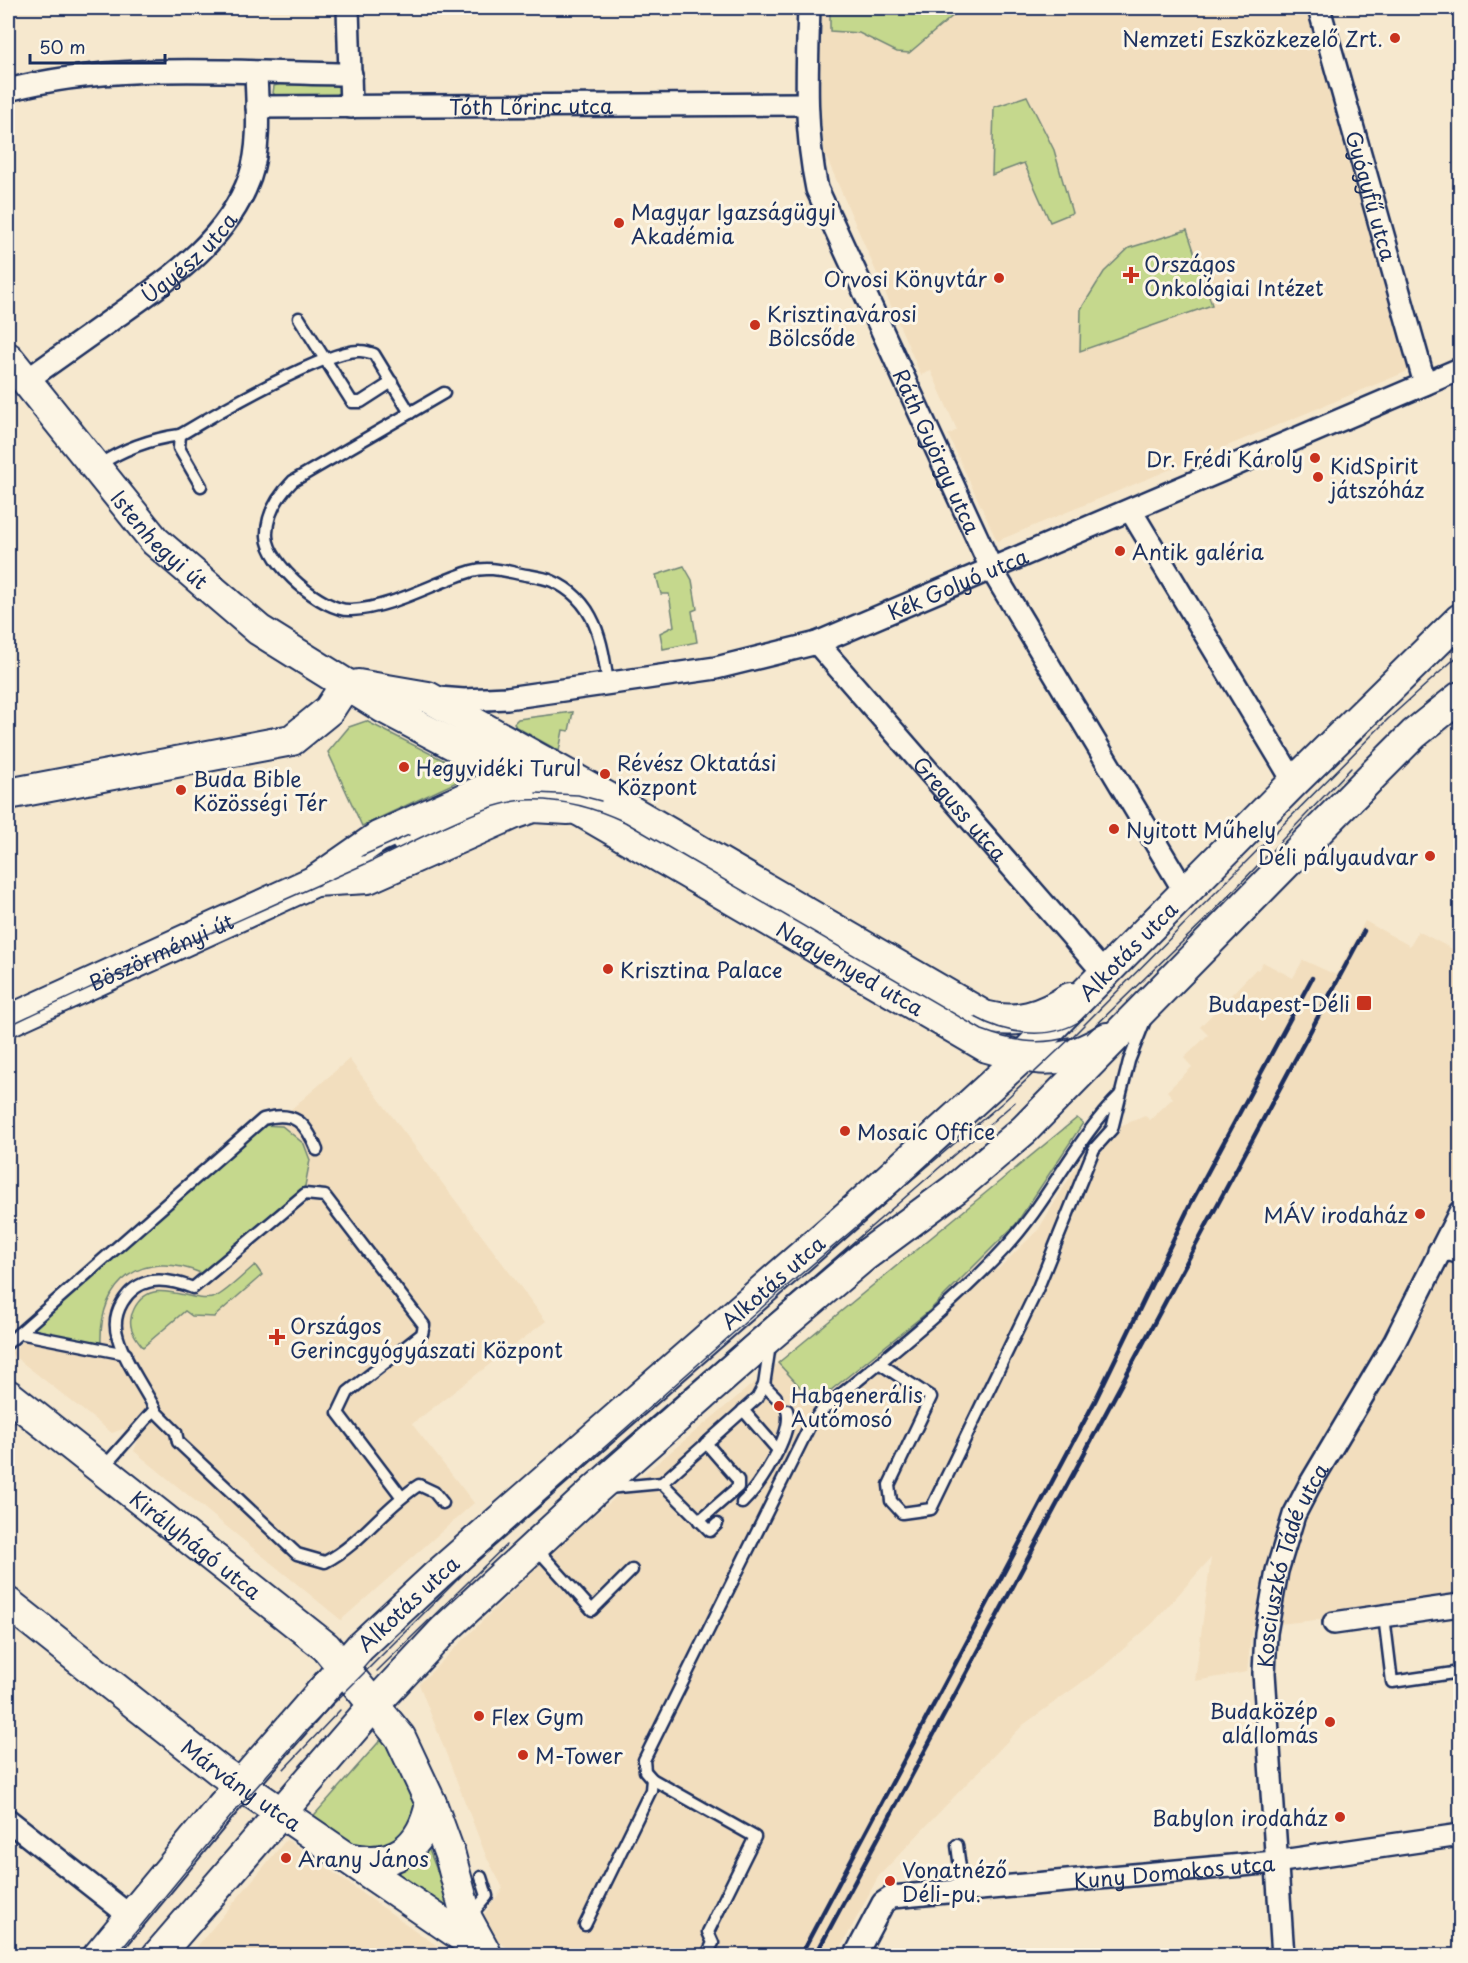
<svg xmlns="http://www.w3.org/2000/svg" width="1468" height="1963" font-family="'Playpen Sans',sans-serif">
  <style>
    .built { fill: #f2debe }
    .green { fill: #c5d88d; stroke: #708476; stroke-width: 1.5 }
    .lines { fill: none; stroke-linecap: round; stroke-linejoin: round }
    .lane-casing { stroke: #1b2f5e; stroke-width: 15 }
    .street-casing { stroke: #1b2f5e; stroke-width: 26 }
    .secondary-casing { stroke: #1b2f5e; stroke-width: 34 }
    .lane { stroke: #fcf5e5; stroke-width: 10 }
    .street { stroke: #fcf5e5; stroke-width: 21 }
    .secondary { stroke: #fcf5e5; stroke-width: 30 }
    .tram { stroke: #1b2f5e; stroke-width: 1.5 }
    .rail { stroke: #1b2f5e; stroke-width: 4.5 }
    .poi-dot { fill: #c8321e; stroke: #fcf5e5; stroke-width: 2 }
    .labels { text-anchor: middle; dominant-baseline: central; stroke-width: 6; stroke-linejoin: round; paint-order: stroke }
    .poi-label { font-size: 21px; fill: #1b2f5e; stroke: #fcf5e5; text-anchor: start }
    .street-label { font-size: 21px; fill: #1b2f5e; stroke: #fcf5e5 }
  </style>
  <rect width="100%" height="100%" fill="#f6e8ce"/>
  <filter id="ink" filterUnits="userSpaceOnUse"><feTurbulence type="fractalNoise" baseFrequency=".0167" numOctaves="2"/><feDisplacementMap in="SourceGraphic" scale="12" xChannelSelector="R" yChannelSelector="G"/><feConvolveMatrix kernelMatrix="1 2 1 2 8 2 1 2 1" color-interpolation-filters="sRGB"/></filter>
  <g filter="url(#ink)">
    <g class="built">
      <polygon points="820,8 1313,8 1413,369 997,541 948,435 957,430 931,371 921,375 825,154 818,99"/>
      <polygon points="1365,921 1410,946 1418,931 1456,951 1450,962 1460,968 1460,1599 1362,1615 1252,1627 1247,1672 1195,1681 1211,1558 1153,1623 1103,1667 1023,1725 930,1822 878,1877 837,1955 518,1955 493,1938 482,1917 503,1888 486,1856 419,1684 562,1542 778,1363 816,1403 930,1310 989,1252 997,1270 1038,1230 1095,1136 1145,1116 1150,1120 1173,1098 1167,1091 1192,1067 1184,1058 1208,1035 1200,1027 1256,969 1258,970 1263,962 1293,978 1303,960 1336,975"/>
      <polygon points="349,1059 546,1321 412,1424 474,1503 341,1620 134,1451 138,1441 123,1429 112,1433 10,1353"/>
      <polygon points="286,1840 289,1841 450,1955 190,1955"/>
    </g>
    <g class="green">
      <polygon points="830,8 962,8 909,53 897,52 859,33 830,31"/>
      <polygon points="284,83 338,84 343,89 344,96 339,99 279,98 273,93 274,86"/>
      <polygon points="1027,96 1054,150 1072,213 1050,222 1024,163 992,175 994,107"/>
      <polygon points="1187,230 1212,305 1080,351 1081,309 1104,272 1129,248"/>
      <polygon points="684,566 692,580 697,609 692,611 697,642 663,649 660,633 674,626 669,594 661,594 656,575"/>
      <polygon points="573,712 569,731 563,730 559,751 516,727 514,723 518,719"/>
      <polygon points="366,721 457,767 464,776 461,780 362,826 328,752 349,727"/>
      <polygon points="1077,1118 1083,1123 1016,1224 930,1310 815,1403 778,1363"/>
      <path d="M261 1125 282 1126 304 1144 310 1160 305 1186 201 1273C143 1249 99 1280 101 1343L28 1329Z"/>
      <path d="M255 1265 262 1275 214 1317 192 1316 185 1311 143 1347C133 1335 126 1324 134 1309 153 1272 192 1306 215 1297 226 1293 245 1273 255 1265Z"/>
      <polygon points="385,1735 413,1799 416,1814 399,1844 364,1852 308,1822"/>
      <polygon points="425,1840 455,1916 381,1872"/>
    </g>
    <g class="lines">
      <defs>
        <g id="lane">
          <polyline points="299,318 352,402 361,402 392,382"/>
          <path d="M444 393 293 481C278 496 266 514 267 536 268 564 323 612 351 610 392 608 433 583 472 571 488 566 505 571 521 574 531 576 543 577 552 581 596 600 602 642 608 683"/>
          <path d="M97 466C123 449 150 439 180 435"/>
          <path d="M201 486 179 448 180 435C213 415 327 349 360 351 365 351 370 353 374 354L410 413"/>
          <polyline points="398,845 481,808 514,798"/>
          <polyline points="19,1333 126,1354"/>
          <path d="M8 1343 263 1119C295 1110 306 1123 317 1150"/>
          <polyline points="879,1363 931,1397 889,1485 891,1501 902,1513 931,1509 1037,1290 1094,1149 1112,1129 1129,1061 1144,1023"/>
          <polyline points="764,1385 776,1397"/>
          <path d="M154 1410 176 1432 178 1442 297 1554 325 1562C361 1544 384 1507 419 1485L434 1492 443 1503"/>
          <polyline points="743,1410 777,1449"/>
          <path d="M102 1469 155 1409C143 1386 125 1362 118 1338 110 1314 126 1286 152 1281 166 1279 180 1283 193 1288L305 1194 325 1196 424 1325 422 1334 348 1392 338 1413 401 1496"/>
          <polyline points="662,1483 710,1531 717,1524"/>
          <polyline points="608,1488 662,1483 757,1398 764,1385 770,1345"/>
          <path d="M742 1503C759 1487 794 1433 787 1410"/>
          <polyline points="699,1521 738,1487 738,1480 706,1443"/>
          <polyline points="536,1548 592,1610 632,1570"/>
          <polyline points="1384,1616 1392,1682 1460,1672"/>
          <polyline points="957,1845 963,1890"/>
          <polyline points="470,1916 487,1896 481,1877"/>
          <polyline points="585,1925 651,1790 652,1779"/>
          <path d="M706 1956 713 1943 708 1932 755 1837 652 1779 645 1771 644 1760 810 1425 821 1411C884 1358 950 1308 1005 1248 1049 1201 1074 1141 1120 1095"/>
        </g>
        <g id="street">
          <polyline points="348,8 351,107"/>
          <path id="s1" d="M809 8C807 70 804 128 817 189L992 570 1185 892"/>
          <path id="s2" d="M1319 8 1425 384"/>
          <path d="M8 90C118 61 238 73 351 74"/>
          <path id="s3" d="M257 107 806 104"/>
          <path id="s4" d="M24 382C55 360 86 338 117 316 169 279 227 241 250 177 261 145 257 106 256 73"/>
          <polyline points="1131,511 1294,782"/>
          <path id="s5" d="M817 643 1104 973"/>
          <path id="s6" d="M438 698 464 700 507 698 716 668 817 643 1460 369"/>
          <polyline points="1439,1251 1451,1250 1460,1253"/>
          <polyline points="1334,1623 1460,1605"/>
          <polyline points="8,1820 130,1916"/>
          <path id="s7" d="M855 1956 883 1903 892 1897 1275 1862 1460 1835"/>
          <path id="s8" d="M1283 1956 1264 1673 1266 1633 1277 1571 1294 1515 1309 1486 1394 1343 1460 1212"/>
        </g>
        <g id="secondary">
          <path id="s9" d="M8 358 155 541 259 630 384 708 584 813 987 1047C1037 1061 1061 1067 1107 1038"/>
          <path d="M358 685 428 697 614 801 984 1016C1016 1025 1043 1016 1070 998"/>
          <polyline points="8,794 292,740 329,710 346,684"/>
          <polyline points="315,881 368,878 513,814 533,807 568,809"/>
          <path id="s10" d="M8 1021 315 881 378 837 488 788 527 782"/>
          <path id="s11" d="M8 1395 326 1647 400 1737 431 1803 450 1855 467 1919 485 1952"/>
          <path id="s12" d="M8 1603 220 1771 482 1950"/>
          <path d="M348 1858C393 1869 422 1849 431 1803"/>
          <path id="s13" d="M98 1956 221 1807 360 1647 437 1575 854 1210 1022 1057 1294 782 1460 619"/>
          <polyline points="157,1956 374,1705 443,1631 596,1489 771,1335 863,1257 955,1189 1024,1130 1375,773 1414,734 1460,697"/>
        </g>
      </defs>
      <use href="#lane" class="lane-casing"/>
      <use href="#street" class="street-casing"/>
      <use href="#secondary" class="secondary-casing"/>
      <use href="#lane" class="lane"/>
      <use href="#street" class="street"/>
      <use href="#secondary" class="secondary"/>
      <g class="tram">
        <polyline points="536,793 578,795 601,801"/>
        <polyline points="362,856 409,835"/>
        <path d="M975 1017C1007 1035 1052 1041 1083 1019"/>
        <path d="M8 1026C128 969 250 915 372 861 409 844 486 802 524 800 560 798 593 807 625 822L982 1030C1011 1041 1039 1046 1069 1037"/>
        <polyline points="1087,1034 1211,914 1351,768"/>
        <polyline points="600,1462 1015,1102"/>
        <polyline points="377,1671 506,1545"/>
        <polyline points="284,1769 340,1710"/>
        <polyline points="116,1956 231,1816 304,1733 472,1565 767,1303 1002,1103 1074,1035 1388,719 1460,654"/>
      </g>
      <g class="rail">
        <polyline points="800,1956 1095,1401 1190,1205 1312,978"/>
        <polyline points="815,1956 1364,931"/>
      </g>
    </g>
  </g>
  <g class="poi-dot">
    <circle cx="1395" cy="38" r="6"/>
    <circle cx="619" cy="223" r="6"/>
    <path d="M1128 266h6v6h6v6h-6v6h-6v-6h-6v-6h6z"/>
    <circle cx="999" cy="278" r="6"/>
    <circle cx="755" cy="325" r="6"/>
    <circle cx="1315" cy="458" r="6"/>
    <circle cx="1318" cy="477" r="6"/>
    <circle cx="1120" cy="551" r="6"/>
    <circle cx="404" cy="767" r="6"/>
    <circle cx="605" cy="774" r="6"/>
    <circle cx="181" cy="790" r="6"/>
    <circle cx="1114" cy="829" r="6"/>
    <circle cx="1430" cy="856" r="6"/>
    <circle cx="608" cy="969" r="6"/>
    <rect x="1356" y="995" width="16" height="16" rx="3"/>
    <circle cx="845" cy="1131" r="6"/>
    <circle cx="1420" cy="1214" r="6"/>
    <path d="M274 1328h6v6h6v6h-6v6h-6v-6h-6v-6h6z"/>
    <circle cx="779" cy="1406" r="6"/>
    <circle cx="479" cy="1716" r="6"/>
    <circle cx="1330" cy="1722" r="6"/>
    <circle cx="523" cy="1755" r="6"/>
    <circle cx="1340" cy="1817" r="6"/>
    <circle cx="286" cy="1858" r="6"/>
    <circle cx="890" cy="1881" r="6"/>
  </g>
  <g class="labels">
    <g class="poi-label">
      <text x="1383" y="38" text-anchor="end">Nemzeti Eszközkezelő Zrt.</text>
      <text x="631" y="211">Magyar Igazságügyi<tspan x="631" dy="24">Akadémia</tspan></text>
      <text x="1144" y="263">Országos<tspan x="1144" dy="24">Onkológiai Intézet</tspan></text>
      <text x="987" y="278" text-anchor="end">Orvosi Könyvtár</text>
      <text x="767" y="313">Krisztinavárosi<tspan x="767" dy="24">Bölcsőde</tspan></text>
      <text x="1303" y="458" text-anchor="end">Dr. Frédi Károly</text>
      <text x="1330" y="465">KidSpirit<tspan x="1330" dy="24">játszóház</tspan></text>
      <text x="1132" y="551">Antik galéria</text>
      <text x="617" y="762">Révész Oktatási<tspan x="617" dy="24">Központ</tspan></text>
      <text x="416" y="767">Hegyvidéki Turul</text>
      <text x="193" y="778">Buda Bible<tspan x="193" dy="24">Közösségi Tér</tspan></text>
      <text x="1126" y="829">Nyitott Műhely</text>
      <text x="1418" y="856" text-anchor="end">Déli pályaudvar</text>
      <text x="620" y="969">Krisztina Palace</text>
      <text x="1350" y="1003" text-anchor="end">Budapest-Déli</text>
      <text x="857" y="1131">Mosaic Office</text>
      <text x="1408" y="1214" text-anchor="end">MÁV irodaház</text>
      <text x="290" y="1325">Országos<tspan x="290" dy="24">Gerincgyógyászati Központ</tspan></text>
      <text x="791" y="1394">Habgenerális<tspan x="791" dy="24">Autómosó</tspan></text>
      <text x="1318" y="1710" text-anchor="end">Budaközép<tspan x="1318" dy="24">alállomás</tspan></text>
      <text x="491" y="1716">Flex Gym</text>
      <text x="535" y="1755">M-Tower</text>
      <text x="1328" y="1817" text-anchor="end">Babylon irodaház</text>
      <text x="298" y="1858">Arany János</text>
      <text x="902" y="1869">Vonatnéző<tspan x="902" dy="24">Déli-pu.</tspan></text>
    </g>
    <g class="street-label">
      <text stroke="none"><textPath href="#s3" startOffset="274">Tóth Lőrinc utca</textPath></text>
      <text stroke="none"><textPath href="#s2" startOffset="195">Gyógyfű utca</textPath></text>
      <text stroke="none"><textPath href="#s4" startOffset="207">Ügyész utca</textPath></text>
      <text stroke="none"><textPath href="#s1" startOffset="470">Ráth György utca</textPath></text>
      <text stroke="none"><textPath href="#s9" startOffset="237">Istenhegyi út</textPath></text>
      <text stroke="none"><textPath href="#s6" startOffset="537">Kék Golyó utca</textPath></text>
      <text stroke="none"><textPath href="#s5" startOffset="219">Greguss utca</textPath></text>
      <text stroke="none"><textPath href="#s13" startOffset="1442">Alkotás utca</textPath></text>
      <text stroke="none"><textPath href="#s10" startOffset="168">Böszörményi út</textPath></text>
      <text stroke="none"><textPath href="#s9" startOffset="1053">Nagyenyed utca</textPath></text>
      <text stroke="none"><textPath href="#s13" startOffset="956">Alkotás utca</textPath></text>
      <text stroke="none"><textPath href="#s11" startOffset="240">Királyhágó utca</textPath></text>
      <text stroke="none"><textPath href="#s8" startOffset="396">Kosciuszkó Tádé utca</textPath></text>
      <text stroke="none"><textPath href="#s13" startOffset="470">Alkotás utca</textPath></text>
      <text stroke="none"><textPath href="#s12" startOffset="296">Márvány utca</textPath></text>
      <text stroke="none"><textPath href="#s7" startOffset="354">Kuny Domokos utca</textPath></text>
    </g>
  </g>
  <rect width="1468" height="1963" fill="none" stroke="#fcf5e5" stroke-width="30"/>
  <rect x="15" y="15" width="1438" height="1933" fill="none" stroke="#1b2f5e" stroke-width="2" filter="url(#ink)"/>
  <path d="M30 54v9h135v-9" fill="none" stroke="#1b2f5e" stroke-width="3"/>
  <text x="39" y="54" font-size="18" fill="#1b2f5e" stroke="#fcf5e5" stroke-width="4.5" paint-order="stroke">50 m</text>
</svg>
